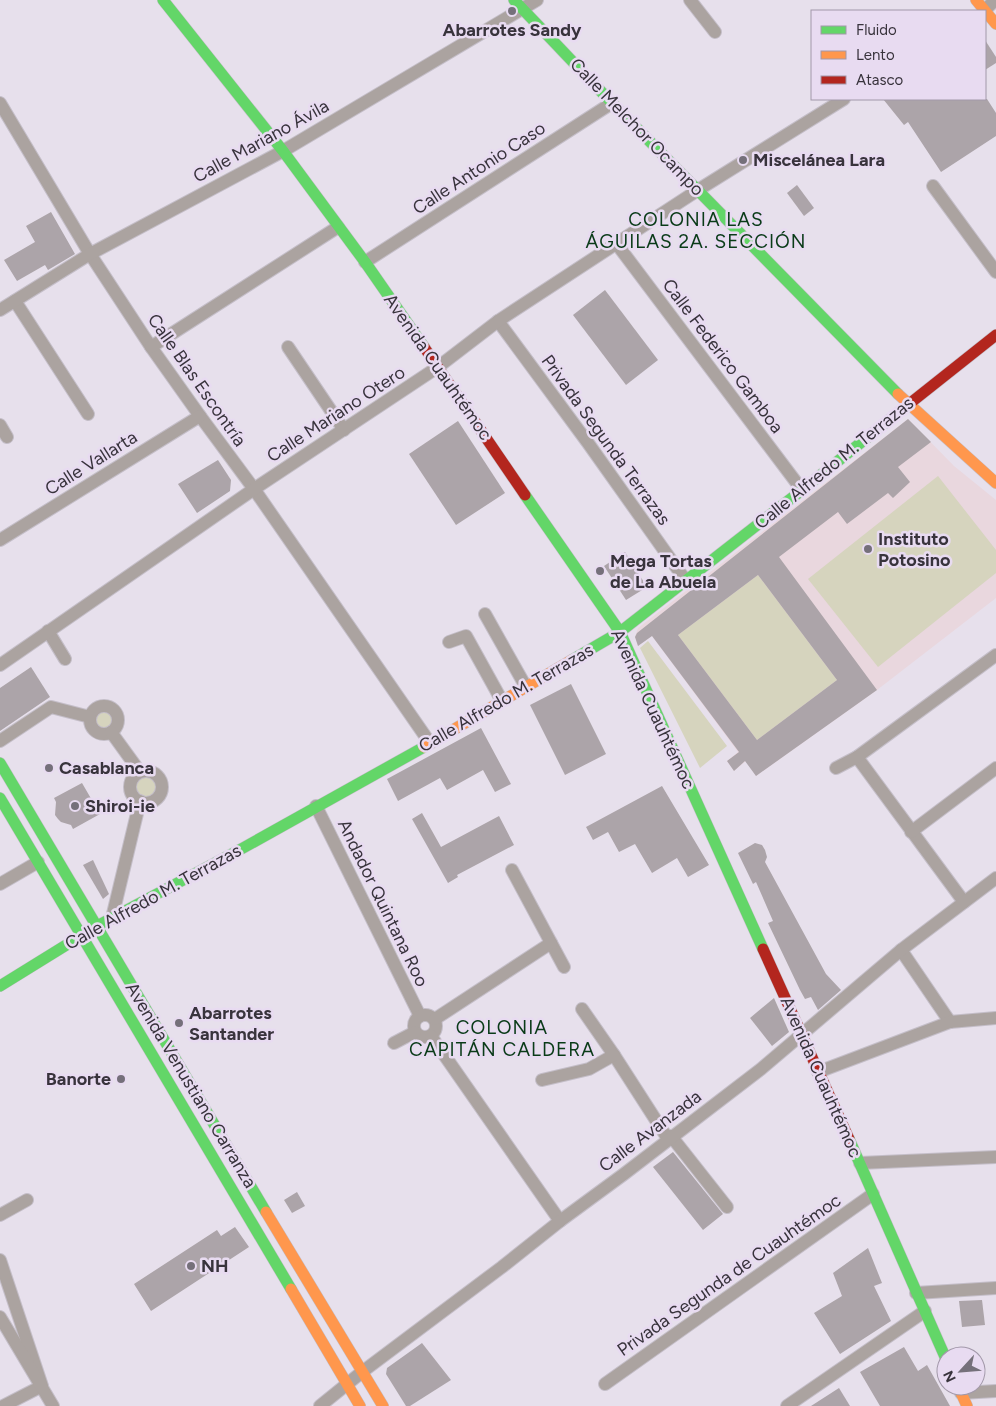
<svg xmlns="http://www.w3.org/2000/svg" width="996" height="1406" font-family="Figtree,sans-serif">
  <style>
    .education { fill: #e9d7de }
    .green { fill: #d6d4be }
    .building { fill: #aca4a9; fill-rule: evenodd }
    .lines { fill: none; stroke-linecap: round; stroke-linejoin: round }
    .street-casing { stroke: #c4bec8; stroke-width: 14 }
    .fast-casing { stroke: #c4bec8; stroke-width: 12 }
    .slow-casing { stroke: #c4bec8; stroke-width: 12 }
    .jam-casing { stroke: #c4bec8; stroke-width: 12 }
    .street { stroke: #aba3a0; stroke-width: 12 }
    .fast { stroke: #63d668; stroke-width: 11 }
    .slow { stroke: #ff974d; stroke-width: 11 }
    .jam { stroke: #b3261e; stroke-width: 11 }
    .poi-dot { fill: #75707a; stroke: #e8dbf1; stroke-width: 2 }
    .labels { text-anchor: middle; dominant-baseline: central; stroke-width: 5; stroke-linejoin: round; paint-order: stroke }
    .poi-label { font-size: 18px; font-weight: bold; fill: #38333c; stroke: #e8dbf1; text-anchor: start }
    .street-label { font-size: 18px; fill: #38333c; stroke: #e8dbf1 }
    .neighbourhood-label { font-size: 19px; letter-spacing: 1px; fill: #0a3b18; stroke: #e8dbf1 }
  </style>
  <rect width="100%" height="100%" fill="#e7e0ec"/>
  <polygon class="education" points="908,419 954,466 996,500 996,598 877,690 756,776 746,761 734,771 727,761 738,752 652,636 638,646 635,637 638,628"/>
  <g class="green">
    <polygon points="938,476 996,550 996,573 878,667 808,579"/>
    <polygon points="758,575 837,680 757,740 678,635"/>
    <polygon points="648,641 727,746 700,768 640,648"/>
    <circle cx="104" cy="720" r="12"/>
    <circle cx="147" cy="786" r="12"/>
  </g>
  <g class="building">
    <polygon points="985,40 996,57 996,63 985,70"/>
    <polygon points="883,99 987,99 996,113 996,136 941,172 908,122 904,125"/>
    <polygon points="797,185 814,208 804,216 787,193"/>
    <polygon points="51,212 75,254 48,270 45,265 17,281 4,260 35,242 26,226"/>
    <polygon points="605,290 658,360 626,385 573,315"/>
    <path d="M908 419 931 442 898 467 910 482 893 498 888 493 847 524 838 512 779 557 877 690 756 776 745 761 734 771 727 761 739 752 652 636 638 646 635 637 637 633ZM758 575 837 680 757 740 678 635Z"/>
    <polygon points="458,421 505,493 456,525 409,454"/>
    <polygon points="218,460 231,480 230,491 197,513 178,484"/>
    <polygon points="625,552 647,587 626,600 604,566"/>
    <polygon points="31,667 50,697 0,731 0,688"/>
    <polygon points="571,684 606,754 565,775 530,705"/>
    <polygon points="481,728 511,784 495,792 483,770 447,790 440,778 398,801 387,779"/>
    <polygon points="82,783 100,814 73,829 71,825 61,822 58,819 55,815 56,802 54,798"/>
    <polygon points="662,786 709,865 688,877 677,858 652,873 635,844 619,852 608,832 593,840 586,827"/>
    <polygon points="422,813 441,847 499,816 514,845 457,875 458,877 448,883 412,819"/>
    <polygon points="755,843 762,845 765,850 767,857 765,862 826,974 841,990 818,1010 811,997 805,999 800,990 768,923 773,921 756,882 753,884 738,853"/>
    <polygon points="93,860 109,894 103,899 83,865"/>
    <polygon points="774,998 789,1032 772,1046 750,1018"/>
    <polygon points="673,1152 723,1214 703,1230 653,1167"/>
    <polygon points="297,1192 305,1206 292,1213 284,1200"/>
    <polygon points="235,1227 249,1247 151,1311 134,1284 217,1230 221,1236"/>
    <polygon points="868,1248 882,1283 874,1286 891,1321 840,1354 814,1313 842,1296 833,1273"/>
    <polygon points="982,1300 985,1325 962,1327 959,1301"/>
    <polygon points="422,1343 451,1380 410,1406 406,1406 386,1374 387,1368"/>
    <polygon points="904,1347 918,1371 927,1365 950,1406 880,1406 860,1372"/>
    <polygon points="839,1388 850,1406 811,1406"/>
  </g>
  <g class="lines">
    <defs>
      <g id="street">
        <polyline points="690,0 715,32"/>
        <polyline points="984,11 995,0"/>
        <polyline points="0,103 90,254 151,347 200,416 254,489 430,743"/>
        <polyline points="933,186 996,272"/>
        <polyline points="616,243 802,490"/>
        <polyline points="365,262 612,103"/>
        <polyline points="15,301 88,414"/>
        <polyline points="0,310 90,254 283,151 537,0"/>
        <polyline points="498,321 588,443 686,581"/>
        <polyline points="151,347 338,227"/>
        <polyline points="288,347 344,430"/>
        <polyline points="0,425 7,437"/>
        <polyline points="0,540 200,416"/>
        <polyline points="485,614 526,687"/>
        <polyline points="48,631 65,659"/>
        <polyline points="449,642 466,636 502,701"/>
        <polyline points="0,665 254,489 438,367 498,321 698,190 844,99"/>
        <circle cx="104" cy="720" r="14"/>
        <polyline points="111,732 140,772"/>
        <polyline points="0,741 51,707 90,717"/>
        <polyline points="857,757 964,902"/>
        <polyline points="836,768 857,757 996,655"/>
        <circle cx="146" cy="787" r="16"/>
        <polyline points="316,806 420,1016"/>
        <polyline points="911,832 996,768"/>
        <polyline points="512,870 564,967"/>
        <polyline points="0,884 38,862"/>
        <polyline points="112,918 140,801"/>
        <polyline points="901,950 950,1022"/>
        <polyline points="582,1009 614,1055 668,1139"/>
        <circle cx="425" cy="1026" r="11"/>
        <polyline points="435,1019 551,943"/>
        <polyline points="431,1036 560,1221"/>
        <polyline points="394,1043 415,1032"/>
        <polyline points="818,1072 950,1022 996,1018"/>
        <polyline points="542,1080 589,1069 614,1055"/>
        <polyline points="671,1136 727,1207"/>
        <polyline points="860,1163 996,1157"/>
        <polyline points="0,1215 27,1200"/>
        <polyline points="0,1260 42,1386 3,1406"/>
        <polyline points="916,1293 996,1288"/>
        <polyline points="0,1317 53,1406"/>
        <polyline points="605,1384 873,1194"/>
        <polyline points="961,1393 996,1391"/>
        <polyline points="320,1406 362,1372 502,1267 560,1221 624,1174 761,1069 901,950 996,878"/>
        <polyline points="787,1406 925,1311"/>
      </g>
      <g id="fast">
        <polyline points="163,0 283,151 365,262 424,347"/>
        <polyline points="514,0 612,103 898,394"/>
        <polyline points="525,495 620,632 763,949"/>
        <polyline points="572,660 620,632 802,490 894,416"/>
        <polyline points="0,763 266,1212"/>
        <polyline points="0,798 291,1289"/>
        <polyline points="0,986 97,926 243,848 424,747"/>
        <polyline points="849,1139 946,1359"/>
      </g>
      <g id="slow">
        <polyline points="976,0 996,24"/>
        <polyline points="898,394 996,483"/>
        <polyline points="424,747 572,660"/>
        <polyline points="266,1212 383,1406"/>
        <polyline points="291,1289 360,1406"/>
        <polyline points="958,1386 967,1406"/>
      </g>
      <g id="jam">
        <polyline points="424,347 525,495"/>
        <polyline points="894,416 996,335"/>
        <polyline points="763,949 849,1139"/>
      </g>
    </defs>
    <use href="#street" class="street-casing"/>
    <use href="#fast" class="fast-casing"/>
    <use href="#slow" class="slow-casing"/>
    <use href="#jam" class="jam-casing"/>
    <use href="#street" class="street"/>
    <use href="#fast" class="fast"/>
    <use href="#slow" class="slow"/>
    <use href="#jam" class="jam"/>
  </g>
  <g class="poi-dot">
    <circle cx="512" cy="11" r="5"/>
    <circle cx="743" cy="160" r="5"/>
    <circle cx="868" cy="549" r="5"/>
    <circle cx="600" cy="571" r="5"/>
    <circle cx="49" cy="768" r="5"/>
    <circle cx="75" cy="806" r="5"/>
    <circle cx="179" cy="1023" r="5"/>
    <circle cx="121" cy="1079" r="5"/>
    <circle cx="191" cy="1266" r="5"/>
  </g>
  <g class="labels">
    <g class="poi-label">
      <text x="512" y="30" text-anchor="middle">Abarrotes Sandy</text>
      <text x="753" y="160">Miscelánea Lara</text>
      <text x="878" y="539">Instituto<tspan x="878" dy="21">Potosino</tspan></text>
      <text x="610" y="561">Mega Tortas<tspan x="610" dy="21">de La Abuela</tspan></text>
      <text x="59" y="768">Casablanca</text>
      <text x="85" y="806">Shiroi-ie</text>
      <text x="189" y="1013">Abarrotes<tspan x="189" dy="21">Santander</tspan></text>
      <text x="111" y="1079" text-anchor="end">Banorte</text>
      <text x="201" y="1266">NH</text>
    </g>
    <g class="street-label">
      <text transform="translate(637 127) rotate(46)">Calle Melchor Ocampo</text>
      <text transform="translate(261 141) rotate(-29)">Calle Mariano Ávila</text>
      <text transform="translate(479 168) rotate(-33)">Calle Antonio Caso</text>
      <text transform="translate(723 356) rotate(53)">Calle Federico Gamboa</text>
      <text transform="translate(438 367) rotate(55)">Avenida Cuauhtémoc</text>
      <text transform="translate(197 380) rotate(55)">Calle Blas Escontría</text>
      <text transform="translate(336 414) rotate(-33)">Calle Mariano Otero</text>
      <text transform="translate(606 440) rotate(54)">Privada Segunda Terrazas</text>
      <text transform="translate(91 463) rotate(-32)">Calle Vallarta</text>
      <text transform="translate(834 463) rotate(-39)">Calle Alfredo M. Terrazas</text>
      <text transform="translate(506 698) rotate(-30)">Calle Alfredo M. Terrazas</text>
      <text transform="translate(653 709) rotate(65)">Avenida Cuauhtémoc</text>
      <text transform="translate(153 897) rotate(-29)">Calle Alfredo M. Terrazas</text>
      <text transform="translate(383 903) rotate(64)">Andador Quintana Roo</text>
      <text transform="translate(821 1077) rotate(66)">Avenida Cuauhtémoc</text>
      <text transform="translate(191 1085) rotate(59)">Avenida Venustiano Carranza</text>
      <text transform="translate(650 1131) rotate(-37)">Calle Avanzada</text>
      <text transform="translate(729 1275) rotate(-35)">Privada Segunda de Cuauhtémoc</text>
    </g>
    <g class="neighbourhood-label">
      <text x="696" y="219">COLONIA LAS<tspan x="696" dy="22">ÁGUILAS 2A. SECCIÓN</tspan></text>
      <text x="502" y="1027">COLONIA<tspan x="502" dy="22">CAPITÁN CALDERA</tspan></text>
    </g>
  </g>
  <rect x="811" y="10" width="175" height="90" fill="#e8dbf1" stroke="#a298a9"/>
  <rect x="821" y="26" width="25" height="8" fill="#63d668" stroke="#a298a9"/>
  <text x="856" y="35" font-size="15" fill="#38333c">Fluido</text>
  <rect x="821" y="51" width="25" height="8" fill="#ff974d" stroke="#a298a9"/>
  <text x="856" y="60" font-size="15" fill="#38333c">Lento</text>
  <rect x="821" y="76" width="25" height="8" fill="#b3261e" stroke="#a298a9"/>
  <text x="856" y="85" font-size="15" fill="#38333c">Atasco</text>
  <g transform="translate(961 1371) rotate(244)"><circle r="24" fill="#e8dbf1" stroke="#a298a9"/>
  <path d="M0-4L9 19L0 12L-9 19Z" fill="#75707a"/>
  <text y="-8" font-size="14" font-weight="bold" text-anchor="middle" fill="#38333c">N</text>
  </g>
</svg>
